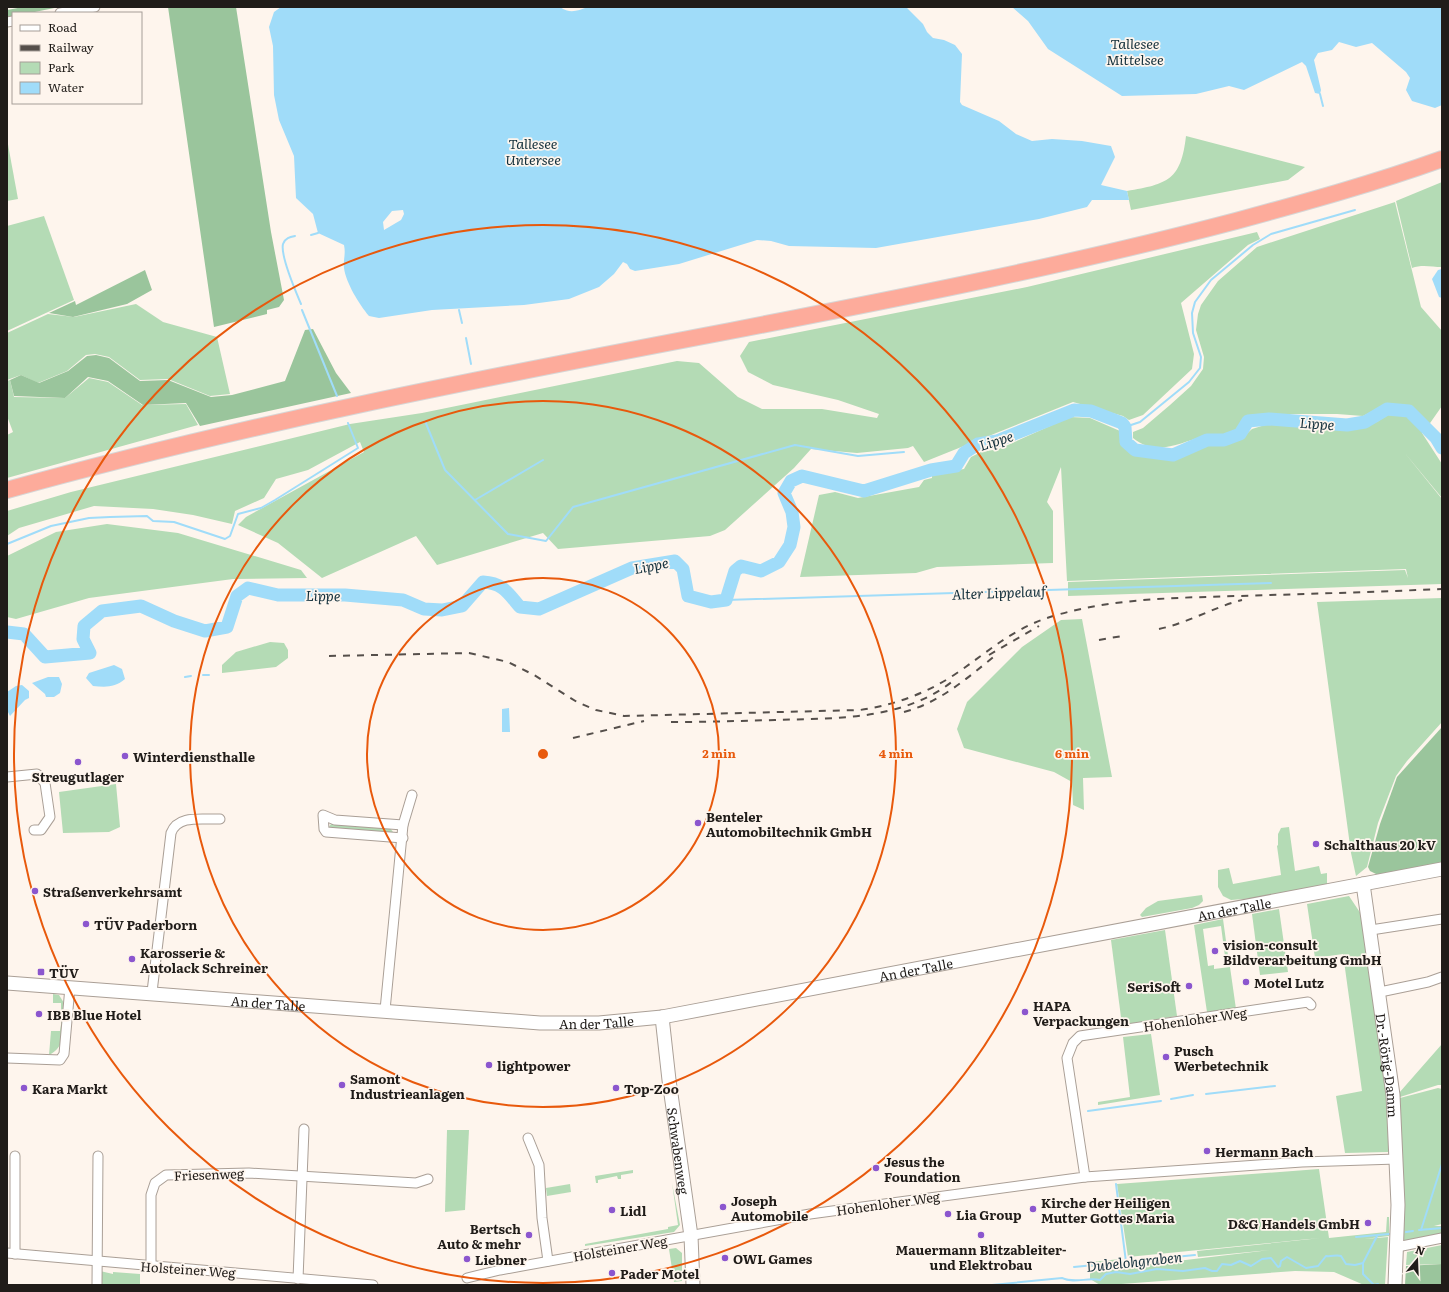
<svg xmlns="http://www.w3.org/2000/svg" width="1449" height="1292" font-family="Literata,serif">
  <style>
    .green { fill: #b4dbb5 }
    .forest { fill: #9ac59c }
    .water { fill: #a0dcf9; fill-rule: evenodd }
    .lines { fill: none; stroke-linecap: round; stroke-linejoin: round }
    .stream { stroke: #a0dcf9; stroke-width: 2 }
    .river { stroke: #a0dcf9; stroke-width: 13 }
    .street-casing { stroke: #aa9f96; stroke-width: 11 }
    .secondary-casing { stroke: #aa9f96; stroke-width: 15 }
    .highway-casing { stroke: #d7d6d6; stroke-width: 18 }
    .street { stroke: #fff; stroke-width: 9 }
    .secondary { stroke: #fff; stroke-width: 13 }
    .highway { stroke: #fdab9b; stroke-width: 16 }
    .rail { stroke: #554f4b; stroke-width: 2; stroke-dasharray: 7 7; stroke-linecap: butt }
    .ring { fill: none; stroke: #e8590c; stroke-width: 2 }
    .poi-dot { fill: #8b56ce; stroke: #fef5ed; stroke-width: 1.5 }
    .labels { text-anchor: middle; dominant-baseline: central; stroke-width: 3.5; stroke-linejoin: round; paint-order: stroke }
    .poi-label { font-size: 13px; font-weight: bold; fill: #201c19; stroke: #fef5ed; text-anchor: start }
    .street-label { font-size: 13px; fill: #201c19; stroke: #fef5ed }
    .water-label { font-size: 14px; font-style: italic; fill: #122f3b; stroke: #fef5ed }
    .centre { fill: #e8590c; stroke: #fef5ed; stroke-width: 2 }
    .ring-label { font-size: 12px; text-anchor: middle; font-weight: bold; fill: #e8590c; stroke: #fef5ed; stroke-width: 3.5; stroke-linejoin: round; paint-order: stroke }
  </style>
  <rect width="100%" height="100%" fill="#fef5ed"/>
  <g class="green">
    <path d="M1186 136 1305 167 1288 180 1131 210 1127 191C1168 184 1181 180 1186 136Z"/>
    <polygon points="7,139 18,199 7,201"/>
    <path d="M1442 182V267C1432 267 1422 264 1412 268L1396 201Z"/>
    <path d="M1395 202 1421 307 1442 331V406L1428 426 1410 407 1386 404 1363 416 1337 414H1269L1246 417C1243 421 1241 427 1237 430 1227 438 1215 433 1204 436 1179 443 1157 457 1133 438V432L1143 428 1170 405 1191 386 1203 369 1204 357 1196 330 1198 314 1201 305 1218 281 1257 247Z"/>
    <polygon points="44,216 74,300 7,331 7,226"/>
    <polygon points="1257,232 1260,239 1248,245 1181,303 1194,354 1192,369 1143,415 1129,420 1123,416 1073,402 924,462 913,446 908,448 857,453 811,449 794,468 725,530 710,536 558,549 543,533 437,565 416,536 322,578 278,543 238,525 246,517 364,452 360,442 308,470 276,479 264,498 235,511 232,524 193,515 153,509 94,506 19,528 7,536 7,511 71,492 350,424 422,413 677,361 699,363 738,397 762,409 822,409 877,418 879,414 838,400 773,385 748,372 740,356 749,342 1027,287"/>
    <polygon points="136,304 163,322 217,337 230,394 210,396 168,379 140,380 109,357 95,354 86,355 67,371 38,383 21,375 7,380 7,333 48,314 74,317"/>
    <polygon points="89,378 108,382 142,405 186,404 198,425 7,478 7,435 13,432 7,416 7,381 10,380 14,397 65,398"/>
    <polygon points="1387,415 1407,416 1425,430 1422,433 1442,464 1442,498 1404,452 1442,499 1442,584 1068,596 1068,582 1405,570 1408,578 1406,569 1067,581 1061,467 1047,502 1053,511 1053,563 937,567 916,573 800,577 819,495 835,492 858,498 919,487 924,480 932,478 932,474 964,469 971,457 981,452 999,449 1070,417 1090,418 1120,431 1123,441 1133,451 1148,457 1173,458 1207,444 1242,438 1252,429 1268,424 1337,427 1377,422"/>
    <polygon points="107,524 178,533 301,570 307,578 233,579 89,598 16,619 7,617 7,556 56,532"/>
    <polygon points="1442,598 1442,722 1407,761 1396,776 1378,823 1367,867 1356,876 1351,853 1317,602"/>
    <polygon points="1082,619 1112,777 1083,778 1084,810 1073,805 1072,782 1054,772 964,748 957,729 967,702 1022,647 1061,620"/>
    <polygon points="270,642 284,643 288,650 288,658 276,667 222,673 222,665 236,652"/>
    <polygon points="116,784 120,827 109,832 63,833 59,792"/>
    <polygon points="331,824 390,828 393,832 390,834 330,830 329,827"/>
    <polygon points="1289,827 1295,871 1319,866 1321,874 1327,873 1327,885 1267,897 1231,900 1223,896 1218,887 1218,870 1229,868 1233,884 1281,875 1277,846 1278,845 1278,834 1281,828"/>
    <polygon points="1202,895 1203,901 1199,905 1192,908 1142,917 1140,915 1146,908 1158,901"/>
    <polygon points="1349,896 1363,917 1388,1091 1388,1152 1345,1153 1336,1096 1362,1091 1343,954 1315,958 1307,904"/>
    <polygon points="1279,909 1288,972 1260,975 1252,914"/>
    <polygon points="1223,919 1229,963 1226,964 1221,926 1203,929 1208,966 1214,965 1214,969 1230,967 1236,1009 1207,1012 1194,925"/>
    <polygon points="1165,930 1177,1016 1122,1025 1111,940"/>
    <polygon points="53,994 59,995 64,1003 64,1016 61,1013 61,1003 53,1003"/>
    <path d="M62 1018H64C63 1034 65 1047 49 1055L51 1031H60Z"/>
    <polygon points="1151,1034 1160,1095 1098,1105 1098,1102 1130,1097 1123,1037"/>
    <polygon points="1442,1044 1442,1085 1438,1085 1400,1097 1399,1093"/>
    <polygon points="1438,1088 1442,1089 1442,1224 1434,1226 1442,1226 1442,1235 1404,1241 1400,1098"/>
    <polygon points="447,1130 469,1130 465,1210 445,1212"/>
    <polygon points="1319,1169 1329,1238 1386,1232 1387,1217 1389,1217 1389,1236 1364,1239 1388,1237 1385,1285 1364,1285 1334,1272 1295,1271 1108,1285 1100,1285 1090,1279 1090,1271 1131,1268 1135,1266 1270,1250 1198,1257 1197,1251 1321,1238 1299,1240 1298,1234 1299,1240 1128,1257 1117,1184"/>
    <polygon points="633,1170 633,1173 621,1175 621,1179 618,1179 617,1176 598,1180 598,1183 596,1183 595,1176"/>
    <polygon points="672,1183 680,1225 674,1232 585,1246 585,1244 668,1229 668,1227 678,1225"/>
    <polygon points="570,1184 571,1192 547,1196 546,1188"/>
    <polygon points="1442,1245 1442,1264 1406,1265 1407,1252"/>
    <polygon points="676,1248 682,1253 682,1281 674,1282 669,1249"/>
    <polygon points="1121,1259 1121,1264 1090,1267 1090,1262"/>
    <polygon points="100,1271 113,1274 113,1272 140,1274 140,1285 101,1285"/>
  </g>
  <g class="forest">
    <polygon points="23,7 59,7 30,13 13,13 13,16 7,17 7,10"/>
    <polygon points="168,7 236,7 271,232 284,300 279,307 267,310 267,314 214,327"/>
    <polygon points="145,270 152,290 127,304 73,317 49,313 75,301 76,305"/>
    <polygon points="313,329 336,373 351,393 200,426 186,403 143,405 108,381 88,377 65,398 14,396 10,380 21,375 39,383 68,371 87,356 96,355 109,358 140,381 168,380 211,397 232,395 285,381 305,330"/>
    <polygon points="1442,727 1442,863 1378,875 1370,871 1368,867 1380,824 1397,777"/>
    <polygon points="1442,1264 1442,1285 1405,1285 1406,1266"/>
  </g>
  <g class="water">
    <path d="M281 7H560C570 14 577 11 588 7H906L923 24 927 32 933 38 944 40 955 45 962 54 960 102 962 105 999 121 1016 134 1032 141 1052 139 1082 141 1111 146 1115 157 1101 185 1127 191 1129 200H1092L1087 207 1039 219 876 248 789 246 771 241 757 240 679 264 635 271 630 269 627 264 623 262 614 274 599 287 569 299 524 305 432 310 379 318 369 316C359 304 346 283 344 268 343 260 346 254 344 245L318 233 313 214 296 198 294 156 279 120 274 95 273 46 269 27 274 12ZM403 210 404 214 401 220 384 230 383 222 392 211Z"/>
    <polygon points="1012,7 1442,7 1442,105 1435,108 1412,101 1406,90 1410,78 1406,72 1372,43 1356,47 1339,42 1332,50 1318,53 1314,60 1321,90 1320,94 1315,93 1306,66 1302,62 1244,90 1229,86 1196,94 1122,96 1048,49 1028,21"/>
    <polygon points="1442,269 1442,298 1439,297 1432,279 1438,270"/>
    <path d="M114 665 122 669 125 679C115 688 105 687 93 686L86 678 89 673Z"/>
    <polygon points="48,677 59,677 62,684 60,693 54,697 46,697 45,694 32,683"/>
    <polygon points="22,685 29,691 29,698 25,700 10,716 7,710 7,692 16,686"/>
    <polygon points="509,708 510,732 502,732 502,709"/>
  </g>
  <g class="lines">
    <g class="stream">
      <polyline points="1320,94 1323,106"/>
      <polyline points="311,235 318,233"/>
      <path d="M295 236C290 237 285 238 283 244 280 256 296 292 301 304"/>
      <polyline points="302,310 337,396"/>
      <polyline points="459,310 462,323"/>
      <polyline points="466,338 471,364"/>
      <polyline points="425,421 445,470 508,534 546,541 573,507 795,445 858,456 904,452"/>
      <polyline points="1125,427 1140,422 1189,382 1200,368 1201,357 1193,333 1192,313 1195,302 1211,280 1253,245 1271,234 1355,210"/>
      <polyline points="475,500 543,460"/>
      <polyline points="7,544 51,526 89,518 110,517 147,516 153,521 174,522 225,539 230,536 238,514 261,508 275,500 358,448 348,423"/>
      <polyline points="726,600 1271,583"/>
      <polyline points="203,675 209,675"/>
      <polyline points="185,677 191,676"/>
      <polyline points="1206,1094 1275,1086"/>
      <polyline points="1171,1099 1193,1095"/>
      <polyline points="1088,1111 1161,1101"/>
      <polyline points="1116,1184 1126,1262"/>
      <polyline points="1419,1230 1442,1228"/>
      <polyline points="1421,1230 1442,1164"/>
      <polyline points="1406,1232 1413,1231"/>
      <polyline points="1356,1237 1389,1234"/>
      <polyline points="1363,1263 1363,1274 1374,1285 1378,1284"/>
      <polyline points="1074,1267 1195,1255"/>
      <polyline points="901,1285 917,1285"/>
      <path d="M992 1285 1062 1278C1075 1284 1087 1277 1100 1280L1106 1274 1116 1272 1130 1274 1157 1269 1183 1271 1205 1268 1212 1271H1217L1222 1264 1231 1265 1240 1261 1251 1266 1262 1259 1271 1258 1278 1267 1280 1266 1281 1261 1287 1257 1306 1268 1318 1266 1326 1256C1332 1257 1336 1254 1341 1256L1346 1264 1355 1265 1363 1263 1377 1236"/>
    </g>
    <path class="river" d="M7 632 24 634 45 657 90 653 83 639 84 626 102 611 141 606 174 621 205 631 227 627 237 596 248 588 278 595H345L403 600 424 609 442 610 462 606 483 582C503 583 508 593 520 607L539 609 632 568 675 561 683 569 688 596 711 602 726 600 735 571 741 566 761 571 779 562 790 545 794 527 792 512 784 493 791 481 802 476 864 491 931 470 956 466 964 453 978 444 997 441 1074 410 1091 411 1122 423 1125 427 1126 442 1135 450 1173 455 1207 440H1224L1240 434 1248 421 1269 419 1347 425 1365 422 1387 409 1409 411 1436 438 1442 448"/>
    <defs>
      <g id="street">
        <polyline points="60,13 95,7"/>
        <polyline points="7,22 13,21"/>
        <polyline points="7,777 37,774 45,783 50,817 41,830 34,830"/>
        <polyline points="403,838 326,832 324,829 323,815 335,820 403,825"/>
        <polyline points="1371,930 1442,919"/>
        <path d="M152 992 171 833C178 814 203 820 220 819"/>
        <polyline points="1380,992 1428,982 1442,977"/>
        <polyline points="385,1010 403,825 412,795"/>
        <polyline points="7,1058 60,1060 64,1054 70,987"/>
        <polyline points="528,1138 539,1165 542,1218 548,1261"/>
        <polyline points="15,1156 15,1254"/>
        <polyline points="1085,1177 1302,1162 1397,1159"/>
        <polyline points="1397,1247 1442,1238"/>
        <polyline points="7,1253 373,1285"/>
        <polyline points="151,1266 151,1195 155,1183 166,1175 249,1173 416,1183 428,1179"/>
        <polyline points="467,1278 500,1270 810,1214 1085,1177 1067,1058 1073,1043 1080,1036 1308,1002 1311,1005"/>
        <polyline points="298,1279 304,1129"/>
        <polyline points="97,1285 98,1156"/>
      </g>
      <g id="secondary">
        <path id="s1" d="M1363 884 1393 1095 1398 1205 1395 1285"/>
        <path id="s2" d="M7 983 540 1023H599L662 1017 1442 869"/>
        <path id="s3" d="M662 1017 669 1080 691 1236 693 1285"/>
      </g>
      <path id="highway" d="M7 490C245 424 488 377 730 331 900 298 1069 265 1236 221 1306 202 1375 183 1442 159"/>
    </defs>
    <use href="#street" class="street-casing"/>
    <use href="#secondary" class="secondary-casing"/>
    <use href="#highway" class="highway-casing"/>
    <use href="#street" class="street"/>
    <use href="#secondary" class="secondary"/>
    <use href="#highway" class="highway"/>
    <g class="rail">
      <path d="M1159 629C1188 623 1214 607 1242 600"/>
      <polyline points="1099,640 1122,636"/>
      <polyline points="989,655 1039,626"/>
      <path d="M329 656 469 653 508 662 534 675 577 702 596 710 624 716 860 710C894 705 925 694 954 675 987 653 1010 630 1050 617 1111 598 1174 598 1237 596 1306 594 1374 592 1442 589"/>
      <path d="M904 712C941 702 967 678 996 655"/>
      <path d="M671 722C706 722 740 721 775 720 836 718 902 721 953 681"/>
      <polyline points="573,738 644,721"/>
    </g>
  </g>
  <g class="ring">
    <circle cx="543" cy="754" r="176"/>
    <circle cx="543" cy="754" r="353"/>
    <circle cx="543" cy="754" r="529"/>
  </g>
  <g class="poi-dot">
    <circle cx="125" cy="756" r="4"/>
    <circle cx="78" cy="762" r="4"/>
    <circle cx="698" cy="823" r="4"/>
    <circle cx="1316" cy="844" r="4"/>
    <circle cx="35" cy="891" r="4"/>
    <circle cx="86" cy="924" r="4"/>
    <circle cx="1215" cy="951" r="4"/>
    <circle cx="132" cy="959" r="4"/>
    <rect x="37" y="968" width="8" height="8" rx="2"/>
    <circle cx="1246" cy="982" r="4"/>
    <circle cx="1189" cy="986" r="4"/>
    <circle cx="1025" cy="1012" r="4"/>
    <circle cx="39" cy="1014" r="4"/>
    <circle cx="1166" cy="1057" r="4"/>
    <circle cx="489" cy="1065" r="4"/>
    <circle cx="342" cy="1085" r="4"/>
    <circle cx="24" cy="1088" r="4"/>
    <circle cx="616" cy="1088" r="4"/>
    <circle cx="1207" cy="1151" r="4"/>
    <circle cx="876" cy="1168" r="4"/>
    <circle cx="723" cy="1207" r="4"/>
    <circle cx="1033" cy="1209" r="4"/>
    <circle cx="612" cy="1210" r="4"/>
    <circle cx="948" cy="1214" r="4"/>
    <circle cx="1368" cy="1223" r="4"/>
    <circle cx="529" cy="1235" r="4"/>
    <circle cx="981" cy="1235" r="4"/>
    <circle cx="725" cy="1258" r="4"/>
    <circle cx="467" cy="1259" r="4"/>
    <circle cx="612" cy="1273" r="4"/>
  </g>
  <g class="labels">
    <g class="poi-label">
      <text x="133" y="756">Winterdiensthalle</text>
      <text x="78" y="776" text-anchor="middle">Streugutlager</text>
      <text x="706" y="816">Benteler<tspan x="706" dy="15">Automobiltechnik GmbH</tspan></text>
      <text x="1324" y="844">Schalthaus 20 kV</text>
      <text x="43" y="891">Straßenverkehrsamt</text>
      <text x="94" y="924">TÜV Paderborn</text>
      <text x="1223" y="944">vision-consult<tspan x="1223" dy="15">Bildverarbeitung GmbH</tspan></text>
      <text x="140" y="952">Karosserie &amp;<tspan x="140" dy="15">Autolack Schreiner</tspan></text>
      <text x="49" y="972">TÜV</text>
      <text x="1254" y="982">Motel Lutz</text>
      <text x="1181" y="986" text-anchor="end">SeriSoft</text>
      <text x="1033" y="1005">HAPA<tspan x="1033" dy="15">Verpackungen</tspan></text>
      <text x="47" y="1014">IBB Blue Hotel</text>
      <text x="1174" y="1050">Pusch<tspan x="1174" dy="15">Werbetechnik</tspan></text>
      <text x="497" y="1065">lightpower</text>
      <text x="350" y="1078">Samont<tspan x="350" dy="15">Industrieanlagen</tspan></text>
      <text x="32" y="1088">Kara Markt</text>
      <text x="624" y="1088">Top-Zoo</text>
      <text x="1215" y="1151">Hermann Bach</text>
      <text x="884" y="1161">Jesus the<tspan x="884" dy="15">Foundation</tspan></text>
      <text x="731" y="1200">Joseph<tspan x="731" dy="15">Automobile</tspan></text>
      <text x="1041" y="1202">Kirche der Heiligen<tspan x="1041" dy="15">Mutter Gottes Maria</tspan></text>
      <text x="620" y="1210">Lidl</text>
      <text x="956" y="1214">Lia Group</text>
      <text x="1360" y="1223" text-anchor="end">D&amp;G Handels GmbH</text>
      <text x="521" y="1228" text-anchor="end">Bertsch<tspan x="521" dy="15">Auto &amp; mehr</tspan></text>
      <text x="981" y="1249" text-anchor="middle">Mauermann Blitzableiter-<tspan x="981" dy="15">und Elektrobau</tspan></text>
      <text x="733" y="1258">OWL Games</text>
      <text x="475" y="1259">Liebner</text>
      <text x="620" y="1273">Pader Motel</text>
    </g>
    <g class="street-label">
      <text stroke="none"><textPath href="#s2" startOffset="1239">An der Talle</textPath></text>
      <text stroke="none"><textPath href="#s2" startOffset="915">An der Talle</textPath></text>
      <text stroke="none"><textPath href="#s2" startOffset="262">An der Talle</textPath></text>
      <text transform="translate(1195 1019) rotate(-8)">Hohenloher Weg</text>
      <text stroke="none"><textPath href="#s2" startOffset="591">An der Talle</textPath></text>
      <text stroke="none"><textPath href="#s1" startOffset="183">Dr.-Rörig-Damm</textPath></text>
      <text stroke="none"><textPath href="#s3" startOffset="135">Schwabenweg</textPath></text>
      <text transform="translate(209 1174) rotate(-2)">Friesenweg</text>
      <text transform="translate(888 1203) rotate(-8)">Hohenloher Weg</text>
      <text transform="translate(620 1248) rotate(-10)">Holsteiner Weg</text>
      <text transform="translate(188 1269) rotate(4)">Holsteiner Weg</text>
    </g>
    <g class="water-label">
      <text x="1135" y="43">Tallesee<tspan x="1135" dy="16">Mittelsee</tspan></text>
      <text x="533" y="143">Tallesee<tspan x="533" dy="16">Untersee</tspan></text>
      <text transform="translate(1317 423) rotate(4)">Lippe</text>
      <text transform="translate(996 440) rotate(-18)">Lippe</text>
      <text transform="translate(651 565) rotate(-11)">Lippe</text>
      <text transform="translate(999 592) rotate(-2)">Alter Lippelauf</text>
      <text transform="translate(323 595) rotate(1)">Lippe</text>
      <text transform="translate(1134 1261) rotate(-6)">Dubelohgraben</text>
    </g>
  </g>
  <circle cx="543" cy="754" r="6" class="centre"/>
  <g class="ring-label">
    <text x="719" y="758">2 min</text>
    <text x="896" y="758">4 min</text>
    <text x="1072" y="758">6 min</text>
  </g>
  <rect width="1449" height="1292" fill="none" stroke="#201c19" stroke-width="16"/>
  <rect x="12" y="12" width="130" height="92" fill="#fef5ed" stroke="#a59e98"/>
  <rect x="20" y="25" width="20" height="6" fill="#ffffff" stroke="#a59e98"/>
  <text x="48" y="32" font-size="12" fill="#201c19">Road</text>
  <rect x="20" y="45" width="20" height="6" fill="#554f4b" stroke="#a59e98"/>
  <text x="48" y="52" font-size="12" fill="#201c19">Railway</text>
  <rect x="20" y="62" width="20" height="12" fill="#b4dbb5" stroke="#a59e98"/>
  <text x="48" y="72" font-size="12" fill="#201c19">Park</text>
  <rect x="20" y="82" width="20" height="12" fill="#a0dcf9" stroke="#a59e98"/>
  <text x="48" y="92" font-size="12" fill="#201c19">Water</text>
  <g transform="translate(1417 1260) rotate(19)" stroke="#fef5ed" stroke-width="3" paint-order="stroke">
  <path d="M0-3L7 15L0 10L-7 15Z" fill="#201c19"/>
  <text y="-6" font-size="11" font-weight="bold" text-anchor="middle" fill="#201c19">N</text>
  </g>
</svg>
